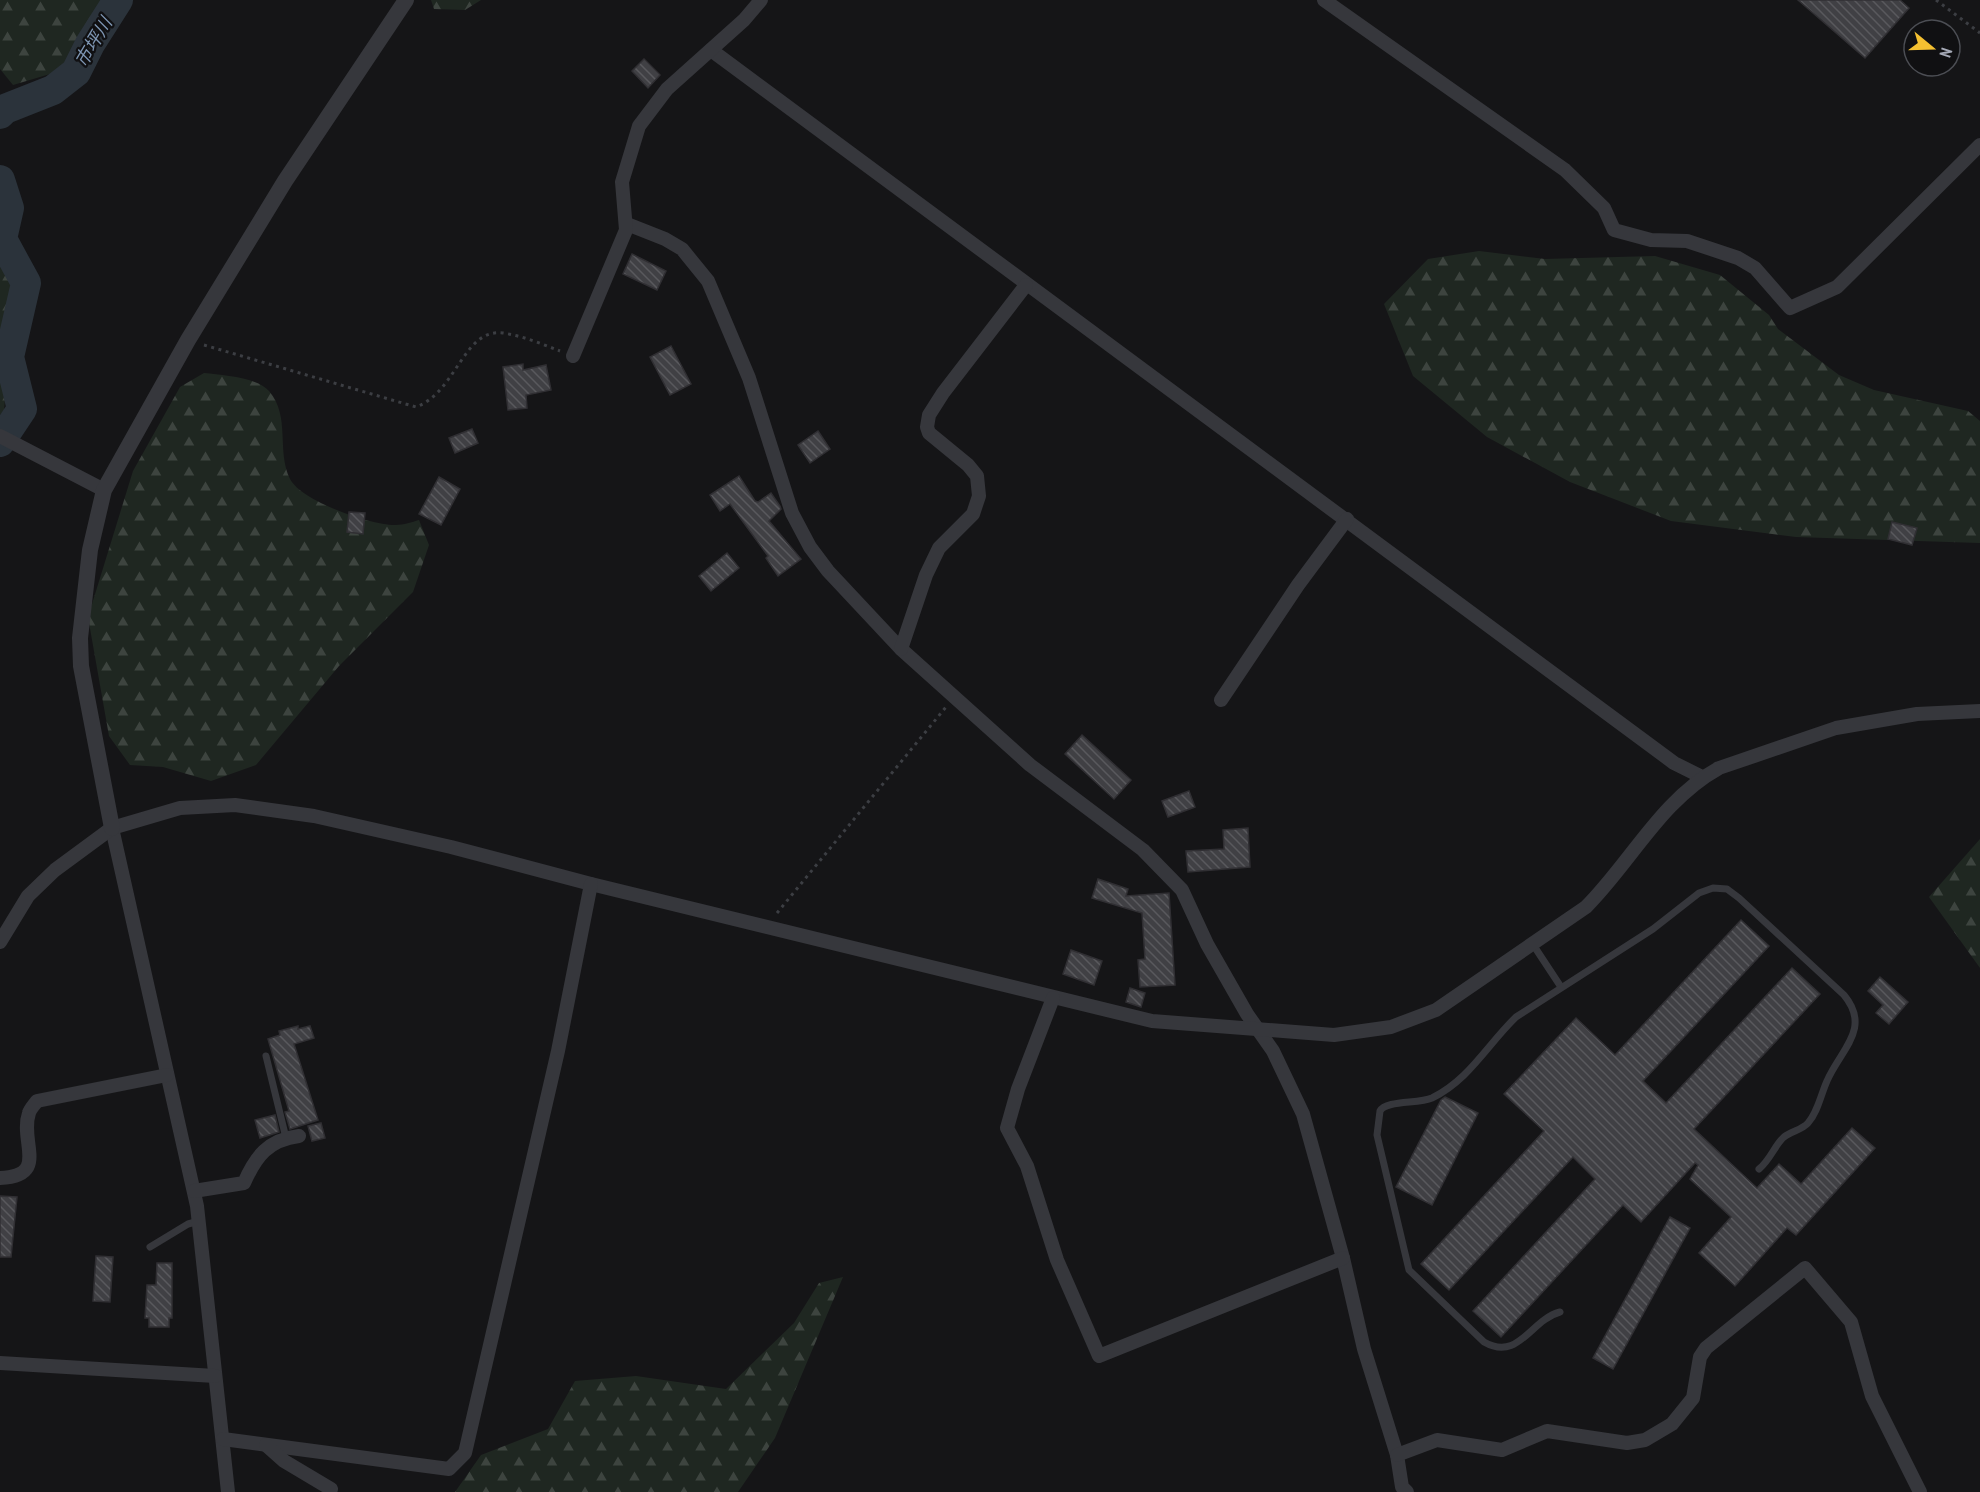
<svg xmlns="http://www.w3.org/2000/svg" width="1980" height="1492" font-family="'PT Sans Narrow','Noto Sans JP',sans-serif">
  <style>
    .forest { fill: url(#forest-firs) }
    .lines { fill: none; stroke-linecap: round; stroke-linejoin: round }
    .river { stroke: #2b333b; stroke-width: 30 }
    .building { fill: url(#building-back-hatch); stroke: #302f33; stroke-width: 1.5 }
    .path { stroke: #3c3e43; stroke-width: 3; stroke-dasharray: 3 4.5; stroke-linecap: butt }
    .service { stroke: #36373c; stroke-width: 7 }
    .minor { stroke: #36373c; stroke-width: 14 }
    .tertiary { stroke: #36373c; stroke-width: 16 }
    .labels { text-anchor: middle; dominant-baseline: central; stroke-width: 4.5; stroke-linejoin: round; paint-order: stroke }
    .water-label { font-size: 18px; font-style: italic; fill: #7e96b3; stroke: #101012 }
  </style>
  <defs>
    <pattern id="forest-firs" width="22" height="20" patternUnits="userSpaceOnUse" patternTransform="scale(1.5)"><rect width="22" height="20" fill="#1f2721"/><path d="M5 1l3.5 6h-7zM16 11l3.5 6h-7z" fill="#3d443f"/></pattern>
    <pattern id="building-back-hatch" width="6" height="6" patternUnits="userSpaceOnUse" patternTransform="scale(1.5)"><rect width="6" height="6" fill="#404044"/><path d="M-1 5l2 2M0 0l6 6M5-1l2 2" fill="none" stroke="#59595d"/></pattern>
  </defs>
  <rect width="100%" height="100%" fill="#151517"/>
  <g class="forest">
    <polygon points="0,0 113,0 80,58 60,71 13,85 0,69"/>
    <polygon points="431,0 481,0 465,10 434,9"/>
    <polygon points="0,241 1,250 20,297 9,357 4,410 0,415"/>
    <polygon points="1479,251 1545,259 1655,256 1720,275 1769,315 1778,329 1839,375 1874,390 1968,411 1980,421 1980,543 1796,537 1671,521 1570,482 1487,437 1413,376 1384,304 1428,259"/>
    <path d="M204 373C222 375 256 377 269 391 291 417 276 450 290 479 301 501 372 526 396 525 404 525 412 522 419 520L429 545 413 592 339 666 256 765 211 781 163 767 130 765 109 736 88 617 133 471 180 387Z"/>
    <polygon points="1980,839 1980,968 1929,897"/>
    <polygon points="843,1277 775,1438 738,1492 455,1492 481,1455 548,1429 575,1381 636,1376 726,1389 794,1323 819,1283"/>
  </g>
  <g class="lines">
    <g class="river">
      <polyline points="0,114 5,109 53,90 76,72 90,44 118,0"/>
      <polyline points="0,180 9,208 2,239 26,283 9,357 22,409 0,442"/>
    </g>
  </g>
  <g class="building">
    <polygon points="1798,0 1900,0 1909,8 1865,58"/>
    <polygon points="644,59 660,75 648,88 632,71"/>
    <polygon points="632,254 666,271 657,290 623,274"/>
    <polygon points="671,346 691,384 670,395 650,357"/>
    <polygon points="523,364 523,370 546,365 551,390 526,395 527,408 508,410 503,367"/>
    <polygon points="472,429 478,443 455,453 449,438"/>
    <polygon points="818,431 830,449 810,463 798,445"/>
    <polygon points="739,476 755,501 758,502 771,493 780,506 781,509 769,521 801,559 778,576 766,558 768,556 730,504 720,511 710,495"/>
    <polygon points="439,477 460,489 441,525 419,514"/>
    <polygon points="349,512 365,513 363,534 347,532"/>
    <polygon points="1892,522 1917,528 1912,545 1888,539"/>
    <polygon points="727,553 739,568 711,591 699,576"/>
    <polygon points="1082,735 1131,780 1114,799 1065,754"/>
    <polygon points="1189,791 1195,807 1168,817 1162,801"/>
    <polygon points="1248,828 1250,867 1188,872 1186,851 1224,849 1223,830"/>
    <polygon points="1098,879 1128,889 1126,896 1169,893 1175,985 1140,987 1138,960 1145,959 1142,913 1092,898"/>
    <polygon points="1741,920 1769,946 1643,1081 1666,1103 1792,968 1820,994 1694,1129 1757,1188 1779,1164 1801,1184 1852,1128 1875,1148 1796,1235 1787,1228 1735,1286 1699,1253 1731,1217 1690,1179 1698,1165 1695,1163 1641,1222 1623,1205 1501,1337 1473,1311 1595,1179 1573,1157 1449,1290 1421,1264 1544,1131 1504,1094 1576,1018 1615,1055"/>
    <polygon points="1071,950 1102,961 1094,985 1063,974"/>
    <polygon points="1880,977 1908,1002 1889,1024 1876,1013 1883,1005 1868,991"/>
    <polygon points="1130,988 1145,993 1141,1007 1126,1002"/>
    <polygon points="298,1026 298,1029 310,1026 314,1038 294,1044 318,1120 290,1129 285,1112 289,1111 268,1039 280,1035 279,1031"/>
    <polygon points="1445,1097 1478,1113 1432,1205 1396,1187 1441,1100"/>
    <polygon points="275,1115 279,1132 260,1138 255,1120"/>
    <polygon points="321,1123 325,1138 312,1141 308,1126"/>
    <polygon points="0,1196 17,1197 11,1257 0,1257"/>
    <polygon points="1670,1217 1690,1228 1613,1369 1593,1358"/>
    <polygon points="96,1256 113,1257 110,1302 93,1301"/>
    <polygon points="157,1263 172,1263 172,1318 169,1318 169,1327 149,1327 149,1318 145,1318 147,1285 156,1285"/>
  </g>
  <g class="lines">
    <g class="path">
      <polyline points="1936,0 1980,33"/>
      <path d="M204 345 416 407C457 392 463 328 503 333 523 336 542 344 560 351"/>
      <polyline points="777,913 946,707"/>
    </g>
    <g class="service">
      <polyline points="1532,943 1561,987"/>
      <polyline points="266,1056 286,1138"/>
      <polyline points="150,1247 188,1224 199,1221"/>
      <path d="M1560 1312C1530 1320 1519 1362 1484 1342L1409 1270 1377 1135 1380 1111C1386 1100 1418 1104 1432 1098 1469 1080 1487 1045 1516 1017L1653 929 1699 893 1713 888 1727 889 1739 898 1844 995C1872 1029 1840 1050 1827 1081 1821 1094 1818 1112 1808 1123 1802 1130 1791 1131 1784 1137 1774 1146 1771 1159 1759 1169"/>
    </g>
    <g class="minor">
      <polyline points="1324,0 1565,170 1604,208 1614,230 1651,240 1687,241 1738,258 1755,268 1790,308 1837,287 1980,145"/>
      <polyline points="711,50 1674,763 1702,777"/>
      <polyline points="627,224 665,239 682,249 708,281 749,378 792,513 810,547 828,571 901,649 1030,765 1143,850 1182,890 1207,944 1247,1014 1273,1051 1303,1114 1343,1258 1364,1349 1397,1455 1402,1487 1407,1492"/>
      <polyline points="573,356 626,230 622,182 639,126 667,89 744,20 761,0"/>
      <polyline points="0,436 104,490"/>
      <polyline points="901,649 926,575 939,548 973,514 979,496 977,476 968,465 929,433 927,427 929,415 943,393 1026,285"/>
      <polyline points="1221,700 1298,585 1347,519"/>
      <polyline points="112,828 197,1206 228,1492"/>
      <path d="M0 942 28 896 55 870 112 828 180 808 235 805 314 816 451 847 591 884 1152 1021 1334 1035 1391 1027 1436 1010 1586 907C1631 862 1661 800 1719 768L1836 728 1917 714 1980 711"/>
      <polyline points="1053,998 1018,1089 1007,1128 1027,1166 1057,1260 1099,1356 1343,1258"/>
      <path d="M0 1178C50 1176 19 1142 29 1113 30 1109 35 1104 37 1101L167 1075"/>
      <path d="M194 1191 244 1183C256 1156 268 1140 299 1136"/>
      <polyline points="0,1363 215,1376"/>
      <polyline points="223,1439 449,1469 465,1453 558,1051 591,884"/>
      <polyline points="266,1445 284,1461 331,1489"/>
      <polyline points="1397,1455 1437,1440 1502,1450 1547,1431 1627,1443 1645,1440 1672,1424 1693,1398 1700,1357 1706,1348 1805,1268 1851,1322 1872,1396 1920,1492"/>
    </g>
    <polyline class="tertiary" points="112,828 81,666 80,638 90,550 104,490 188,340 285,181 406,0"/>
  </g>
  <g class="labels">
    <g class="water-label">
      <text transform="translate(93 42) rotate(-59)">市坪川</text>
    </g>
  </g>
  <g transform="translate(1932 48) rotate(109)"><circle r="28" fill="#101012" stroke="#4c4e54" stroke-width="1.5"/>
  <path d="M0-4.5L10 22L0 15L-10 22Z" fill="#f4c031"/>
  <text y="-9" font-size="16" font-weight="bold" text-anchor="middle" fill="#a7abb8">N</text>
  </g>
</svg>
